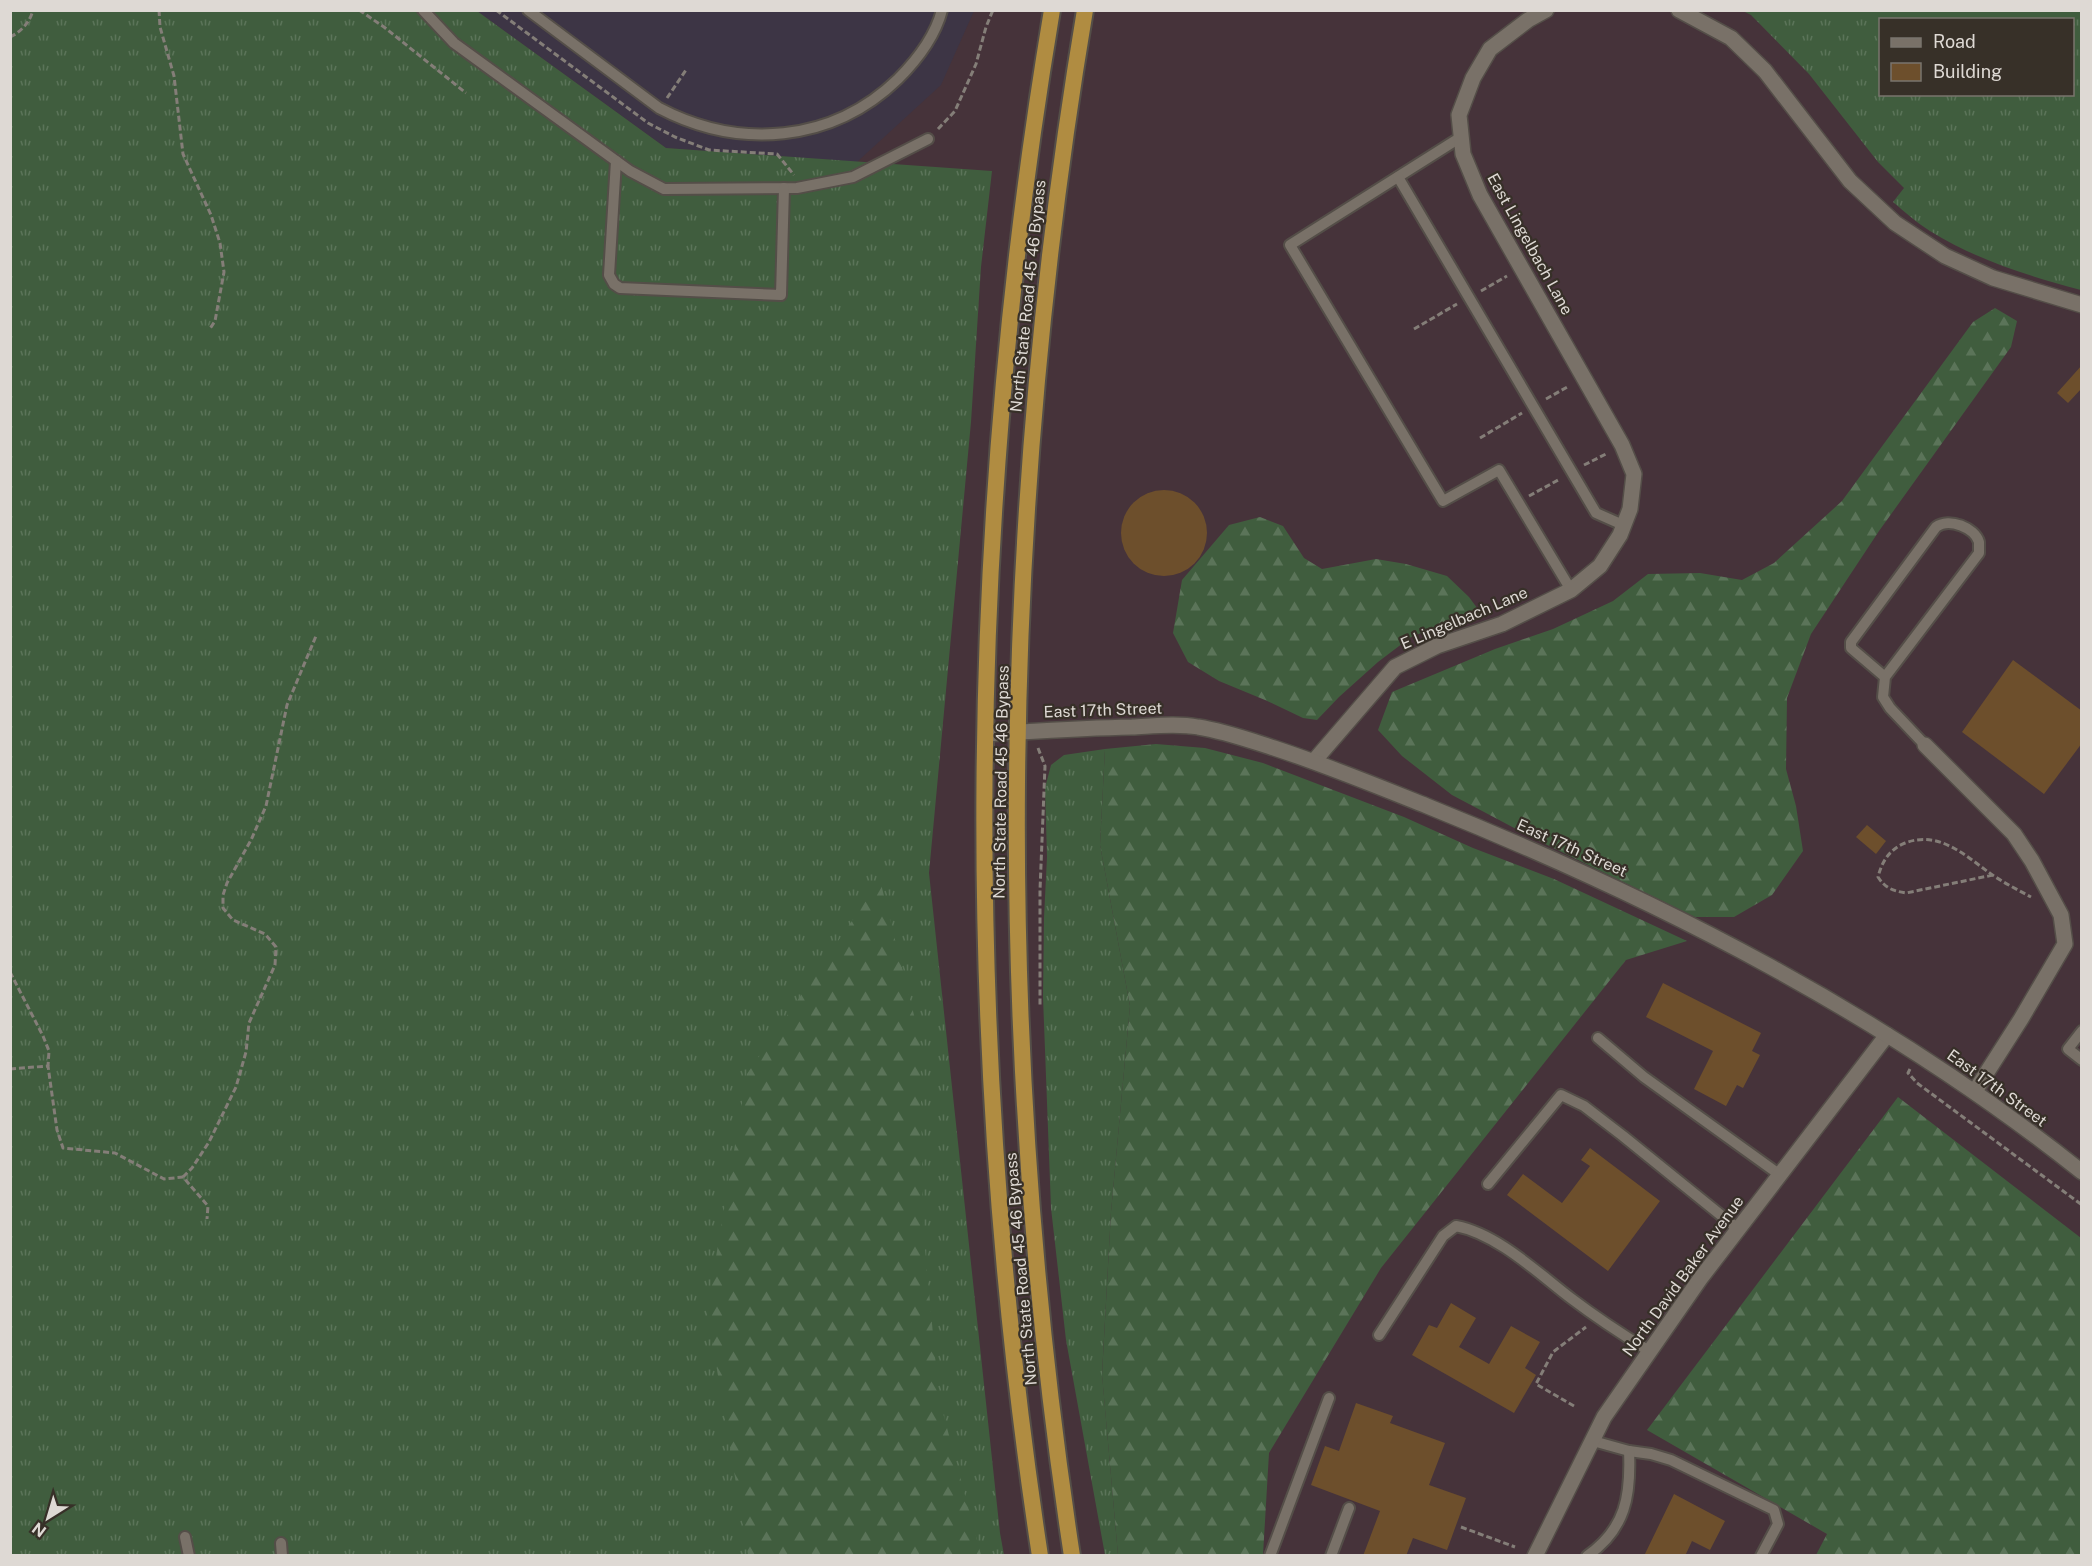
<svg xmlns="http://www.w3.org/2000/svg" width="2092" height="1566" font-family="'Public Sans',sans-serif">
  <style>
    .education { fill: #46333a; fill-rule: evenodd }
    .medical { fill: #3d3545 }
    .grass { fill: url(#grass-tufts); fill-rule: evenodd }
    .forest { fill: url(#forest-firs) }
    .building { fill: #6d4f2c }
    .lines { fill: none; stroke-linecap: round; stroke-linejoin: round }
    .service-casing { stroke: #544e48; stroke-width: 14 }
    .minor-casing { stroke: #544e48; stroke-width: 18 }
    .secondary-casing { stroke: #544e48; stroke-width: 18 }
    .trunk-casing { stroke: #544e48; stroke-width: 20 }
    .path { stroke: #847e78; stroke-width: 3; stroke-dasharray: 6 3; stroke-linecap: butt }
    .service { stroke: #797168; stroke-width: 10 }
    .minor { stroke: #797168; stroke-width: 15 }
    .secondary { stroke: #797168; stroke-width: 15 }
    .trunk { stroke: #b08c41; stroke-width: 16 }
    .labels { text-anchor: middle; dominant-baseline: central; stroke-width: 4.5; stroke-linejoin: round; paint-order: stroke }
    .street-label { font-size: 16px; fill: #ded9d4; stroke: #373028 }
  </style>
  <defs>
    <pattern id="grass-tufts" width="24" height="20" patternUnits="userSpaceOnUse" patternTransform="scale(1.5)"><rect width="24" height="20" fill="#405d3e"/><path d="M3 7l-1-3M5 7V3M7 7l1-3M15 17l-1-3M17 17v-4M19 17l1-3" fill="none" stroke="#5b7459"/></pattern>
    <pattern id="forest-firs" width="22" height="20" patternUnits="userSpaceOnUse" patternTransform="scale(1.5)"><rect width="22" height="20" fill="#405d3e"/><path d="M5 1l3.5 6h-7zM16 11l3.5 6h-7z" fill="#5b7459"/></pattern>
  </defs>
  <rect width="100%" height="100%" fill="#373028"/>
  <path class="education" d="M11 11H2081V1555H11ZM1880 20H2072V94H1880Z"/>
  <polygon class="medical" points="477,11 974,11 941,85 857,162 666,148"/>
  <g class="grass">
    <polygon points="11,11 477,11 666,148 992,171 981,267 971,422 929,873 1000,1533 1004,1555 11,1556"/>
    <path d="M1743 11H2081V290C2028 276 1977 260 1930 231 1917 223 1905 212 1893 202L1904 188 1878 162 1809 74 1751 15ZM1880 20H2072V94H1880Z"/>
    <polygon points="1105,749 1100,845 1130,1006 1111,1212 1102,1374 1118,1555 1105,1555 1066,1340 1051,1208 1043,997 1044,918 1047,857 1045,788 1051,765 1064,755"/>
  </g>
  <g class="forest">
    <polygon points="1995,308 2017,321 2011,347 1879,531 1811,634 1787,698 1786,769 1796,806 1803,851 1772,895 1734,917 1695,917 1539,841 1452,795 1402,756 1378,730 1392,692 1495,649 1553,629 1613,601 1648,574 1700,573 1742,580 1774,563 1842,501 1973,322"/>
    <polygon points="1260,517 1283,526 1304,558 1322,569 1376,559 1406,564 1447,576 1469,597 1483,616 1452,621 1411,637 1378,662 1339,697 1317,720 1303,718 1265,700 1219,681 1188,662 1173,633 1182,580 1229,525"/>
    <polygon points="1156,744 1205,748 1263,763 1404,817 1473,848 1554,879 1687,941 1626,960 1381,1268 1269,1453 1263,1555 1118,1555 1102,1375 1111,1212 1130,1006 1100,845 1105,749"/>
    <polygon points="880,880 920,1039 923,1228 939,1398 981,1555 748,1555 707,1310 747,1074"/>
    <polygon points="1898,1097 2081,1238 2081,1555 1816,1555 1827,1534 1647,1430"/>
  </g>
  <g class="building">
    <polygon points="2082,365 2082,388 2068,403 2057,393"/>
    <circle cx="1164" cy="533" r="43"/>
    <polygon points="2013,660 2082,711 2082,743 2044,794 1962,732"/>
    <polygon points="1867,825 1886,841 1876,854 1856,837"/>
    <polygon points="1663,983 1761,1033 1752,1051 1760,1055 1743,1088 1737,1085 1726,1106 1694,1089 1713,1051 1646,1017"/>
    <polygon points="1590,1148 1660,1201 1608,1271 1507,1195 1523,1174 1562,1203 1590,1166 1581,1160"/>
    <polygon points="1451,1303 1476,1318 1459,1347 1489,1364 1511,1326 1540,1342 1525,1368 1536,1375 1514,1413 1412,1355 1429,1325 1437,1328"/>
    <polygon points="1356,1403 1393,1416 1390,1423 1445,1443 1429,1485 1466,1498 1447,1550 1413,1538 1406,1556 1363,1556 1380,1511 1311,1485 1325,1446 1339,1451"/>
    <polygon points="1674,1494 1725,1521 1710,1550 1692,1541 1685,1556 1644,1556"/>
  </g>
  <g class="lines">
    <defs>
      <g id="service">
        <polyline points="423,10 454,43 630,171 664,189 797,188 853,177 928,139"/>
        <path d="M528 10 659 108C739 150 832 143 898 79 917 60 935 37 942 10"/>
        <polyline points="1461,137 1290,245 1443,501 1499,470 1571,590"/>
        <polyline points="616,161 609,275 614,284 620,288 781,295 784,188"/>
        <polyline points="1398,177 1596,513 1623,525"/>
        <path d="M1885 677 1851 648V642L1936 527C1949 517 1975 528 1979 542 1979 543 1979 552 1979 553L1885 677 1883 697 1890 708 1925 745"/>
        <polyline points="2082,1031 2068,1049 2082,1060"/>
        <polyline points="1598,1038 1644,1077 1780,1175"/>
        <polyline points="1488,1184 1561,1095 1584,1106 1623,1136 1738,1229"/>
        <path d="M1379 1335 1443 1236 1456 1226C1498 1234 1539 1274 1572 1299 1597 1318 1623 1335 1649 1351"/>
        <polyline points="1593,1441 1629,1451 1651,1454 1671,1460 1774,1510 1778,1524 1761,1556"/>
        <polyline points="185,1537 189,1556"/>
        <polyline points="281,1543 282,1556"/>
        <polyline points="1270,1556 1329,1398"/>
        <polyline points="1331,1556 1349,1508"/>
        <path d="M1587 1556C1626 1529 1631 1495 1629 1451"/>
      </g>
      <g id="minor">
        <polyline points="1679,10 1731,38 1765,71 1850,181 1895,223 1945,256 1993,278 2082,305"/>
        <polyline points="1925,745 2014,834 2032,861 2061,915 2065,944 2021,1019 1975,1091"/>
        <polyline points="1314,761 1395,667 1437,646 1502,624 1571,590 1600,566 1620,535 1630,509 1634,474 1622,445 1480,195 1463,154 1459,115 1473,78 1490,49 1528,20 1546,10"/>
        <polyline points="1535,1556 1604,1417 1700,1279 1887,1035"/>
      </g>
      <path id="secondary" d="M986 734C1035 731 1083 728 1132 727 1153 726 1177 723 1198 727 1224 731 1249 740 1274 748 1326 765 1377 786 1427 806 1660 900 1885 1015 2082 1172"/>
      <g id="trunk">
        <path d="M1040 1556C962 1045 966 520 1052 10"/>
        <path d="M1072 1556C994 1044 999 521 1085 10"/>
      </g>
    </defs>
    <use href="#service" class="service-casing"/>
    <use href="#minor" class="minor-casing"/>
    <use href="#secondary" class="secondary-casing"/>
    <use href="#trunk" class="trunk-casing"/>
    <g class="path">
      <polyline points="159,10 160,27 174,76 183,154 211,215 220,243 224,272 215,321 209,330"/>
      <polyline points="359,10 384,27 466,93"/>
      <polyline points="496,10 648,123 675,137 709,150 777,154 794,175"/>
      <path d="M10 37C21 32 30 22 33 10"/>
      <polyline points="667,98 686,70"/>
      <polyline points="938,129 955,111 976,64 986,27 993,10"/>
      <polyline points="1481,291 1507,276"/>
      <polyline points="1414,329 1457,304"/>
      <polyline points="1546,399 1569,386"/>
      <polyline points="1480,438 1522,413"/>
      <polyline points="1584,465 1608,453"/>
      <polyline points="1529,496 1560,479"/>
      <polyline points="1038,748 1045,766 1040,890 1040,1007"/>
      <path d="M1993 875 1906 893C1893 891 1885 888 1878 877 1882 861 1890 849 1905 843 1939 830 1966 856 1991 874 2004 883 2018 890 2031 897"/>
      <polyline points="10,972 43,1036 49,1051 48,1066"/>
      <polyline points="10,1069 48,1066 57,1130 63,1148 115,1153 164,1179 183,1177 208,1206 207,1219"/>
      <polyline points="1910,1069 1908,1073 1917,1083 2082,1205"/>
      <polyline points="183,1177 192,1168 209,1142 236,1087 246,1052 249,1023 275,965 276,947 265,934 233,920 223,908 223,895 227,883 251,840 266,806 287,705 316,636"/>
      <polyline points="1574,1406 1536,1384 1553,1352 1586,1327"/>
      <polyline points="1461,1527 1515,1547"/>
    </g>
    <use href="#service" class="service"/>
    <use href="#minor" class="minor"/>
    <use href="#secondary" class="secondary"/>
    <use href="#trunk" class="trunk"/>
  </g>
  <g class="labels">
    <g class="street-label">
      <text transform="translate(1530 244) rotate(61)">East Lingelbach Lane</text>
      <text transform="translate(1028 296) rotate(-84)">North State Road 45 46 Bypass</text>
      <text transform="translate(1464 618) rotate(-23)">E Lingelbach Lane</text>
      <text transform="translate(1103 710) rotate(-2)">East 17th Street</text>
      <text transform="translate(1001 782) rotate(-89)">North State Road 45 46 Bypass</text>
      <text transform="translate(1572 848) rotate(24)">East 17th Street</text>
      <text transform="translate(1997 1088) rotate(36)">East 17th Street</text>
      <text transform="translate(1021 1269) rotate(-95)">North State Road 45 46 Bypass</text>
      <text transform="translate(1683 1276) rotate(-54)">North David Baker Avenue</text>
    </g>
  </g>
  <rect width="2092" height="1566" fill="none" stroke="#ded9d4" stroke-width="24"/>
  <rect x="1879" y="18" width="195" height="78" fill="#373028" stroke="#7a746d" stroke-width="1.5"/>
  <rect x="1891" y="38" width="30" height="9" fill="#797168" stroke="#7a746d" stroke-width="1.5"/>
  <text x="1933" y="48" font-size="18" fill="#ded9d4">Road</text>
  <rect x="1891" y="63" width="30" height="18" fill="#6d4f2c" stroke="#7a746d" stroke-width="1.5"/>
  <text x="1933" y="78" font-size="18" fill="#ded9d4">Building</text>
  <g transform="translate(48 1518) rotate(217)" stroke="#373028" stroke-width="4.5" paint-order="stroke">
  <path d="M0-4.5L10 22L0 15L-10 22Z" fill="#ded9d4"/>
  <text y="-9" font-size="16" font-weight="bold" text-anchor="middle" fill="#ded9d4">N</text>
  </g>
</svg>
